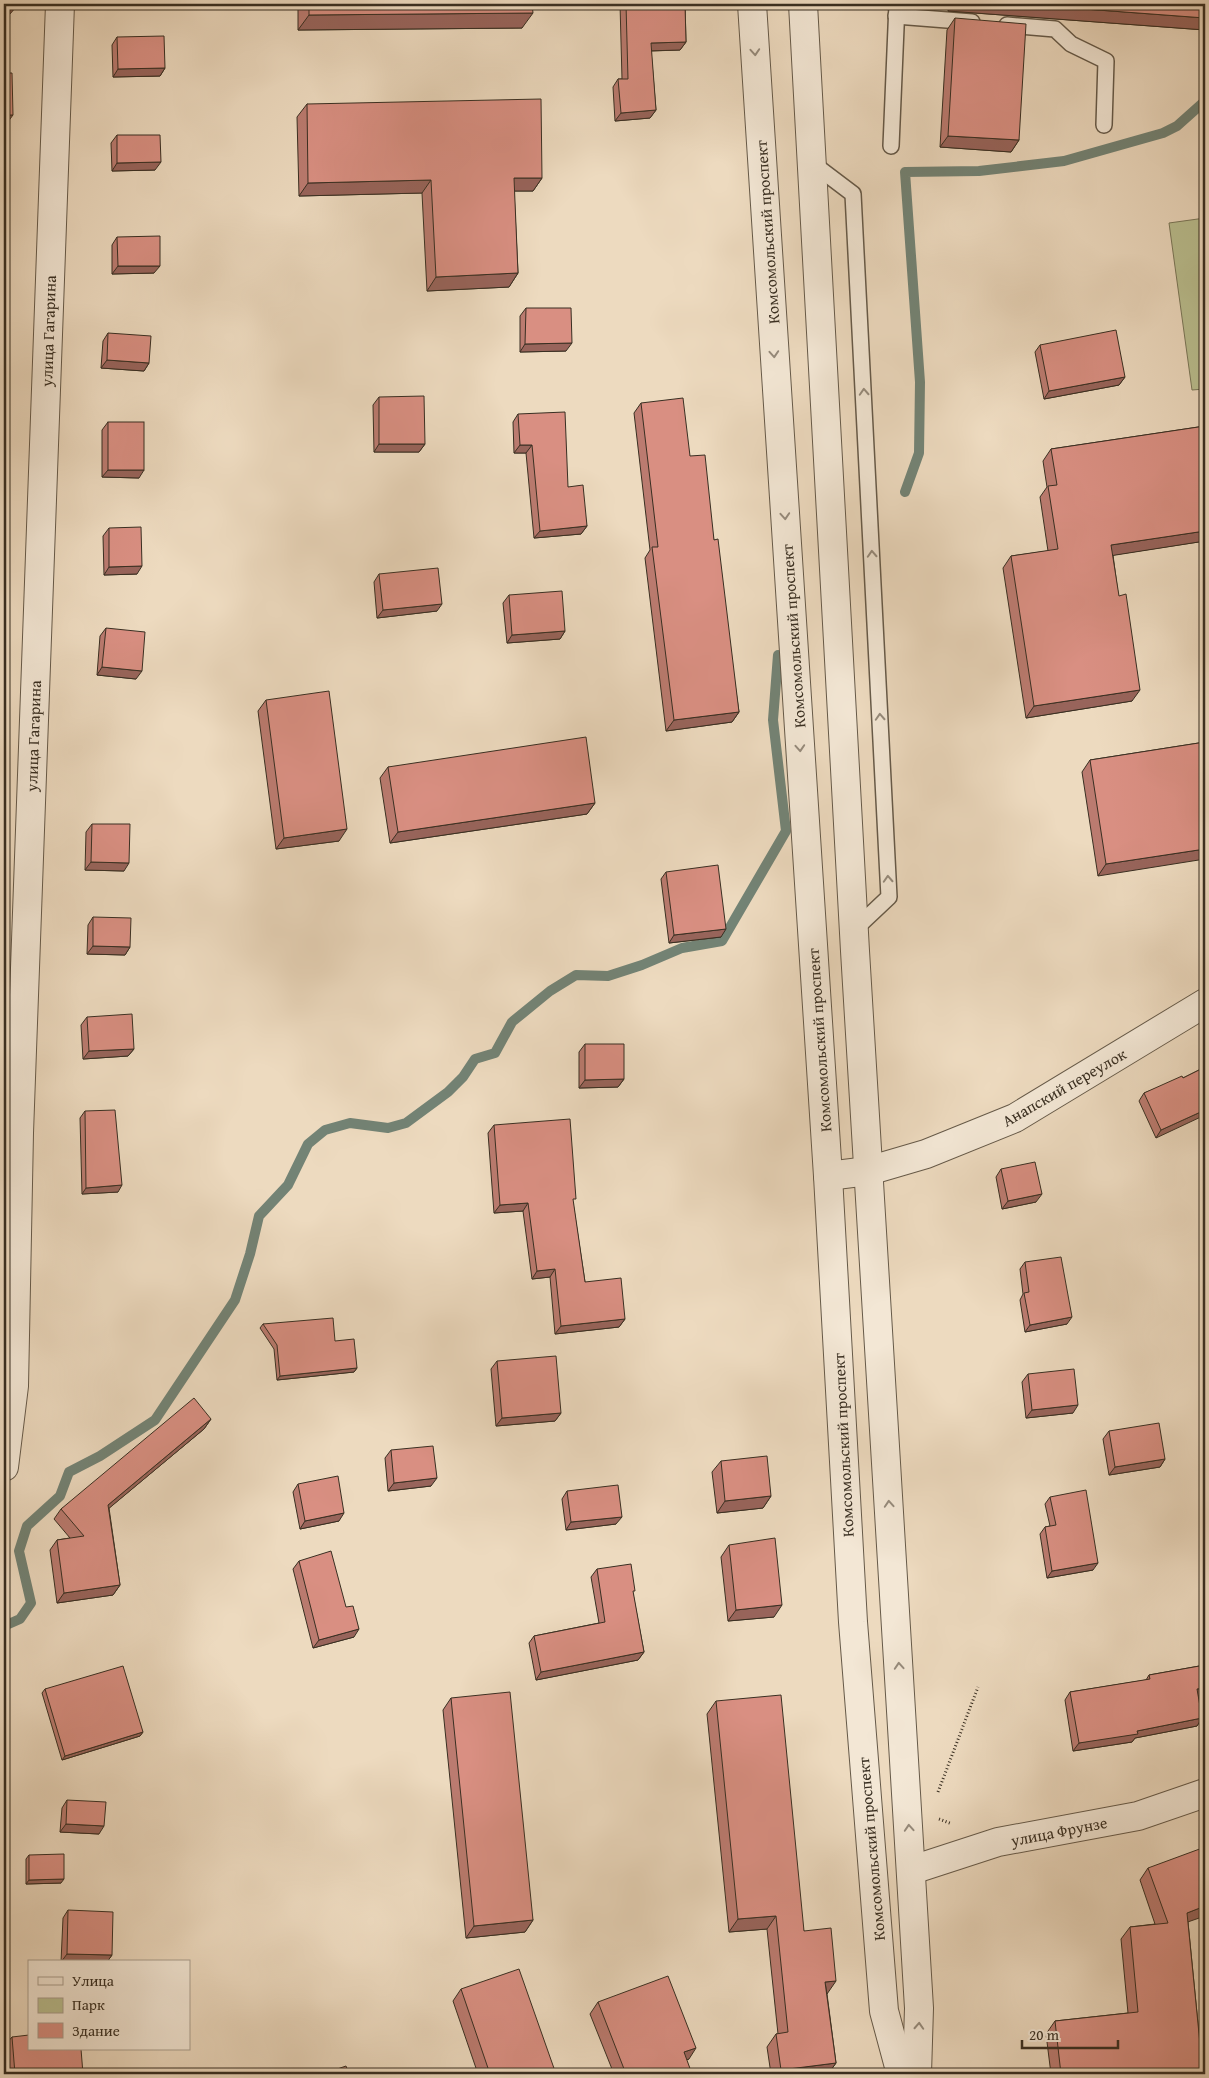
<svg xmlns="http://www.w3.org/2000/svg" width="1209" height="2078" font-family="'Gentium Book Plus',serif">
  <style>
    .green { fill: #babf90; stroke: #7a7759 }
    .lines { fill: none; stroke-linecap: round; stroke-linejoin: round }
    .stream { stroke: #738375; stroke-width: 10 }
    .service-casing { stroke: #665a49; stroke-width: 18 }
    .minor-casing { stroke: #665a49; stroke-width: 30 }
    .path { stroke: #392f22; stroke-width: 3; stroke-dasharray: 1 2.5; stroke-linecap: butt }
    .service { stroke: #f3e7d5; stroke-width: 15 }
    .minor { stroke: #f3e7d5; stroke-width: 28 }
    .wall { fill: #bb7b70; stroke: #392f22 }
    .shaded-wall { fill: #98645b; stroke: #392f22 }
    .building { fill: #d98f82; stroke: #392f22 }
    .oneway { stroke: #968b7c }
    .labels { text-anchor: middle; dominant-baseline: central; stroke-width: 4; stroke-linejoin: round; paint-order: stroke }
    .street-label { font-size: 16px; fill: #392f22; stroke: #f3e7d5 }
  </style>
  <rect width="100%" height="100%" fill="#eddabf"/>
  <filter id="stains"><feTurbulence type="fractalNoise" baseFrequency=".004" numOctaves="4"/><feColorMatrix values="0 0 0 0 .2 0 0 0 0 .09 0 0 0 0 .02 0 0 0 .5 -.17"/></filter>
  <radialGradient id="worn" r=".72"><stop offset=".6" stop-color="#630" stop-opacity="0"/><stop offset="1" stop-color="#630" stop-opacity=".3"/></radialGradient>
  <polygon class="green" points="1205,218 1205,389 1192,390 1169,223"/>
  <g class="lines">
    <g class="stream">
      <polyline points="905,492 919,453 920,382 905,172 979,171 1064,161 1163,133 1177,126 1205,101"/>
      <polyline points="4,1626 20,1619 31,1603 19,1551 27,1526 60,1496 69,1472 100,1456 155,1420 235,1300 250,1254 259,1216 288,1185 308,1144 325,1130 350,1123 388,1128 406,1123 448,1092 463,1077 475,1059 495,1053 512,1022 550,991 576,975 608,976 642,965 682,948 722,941 786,831 773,720 778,655"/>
    </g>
    <defs>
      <g id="service">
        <polyline points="896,16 972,22"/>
        <polyline points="1007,25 1055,29 1071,44 1106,61 1104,125"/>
        <polyline points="891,146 897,4"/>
        <polyline points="812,163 853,194 889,897 854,930"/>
      </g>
      <g id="minor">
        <polyline points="752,4 828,1176 853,1622 884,2011 901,2074"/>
        <polyline points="803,4 855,951 919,2008 917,2074"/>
        <polyline points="828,1176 868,1171 926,1154 1015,1118 1205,1003"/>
        <polyline points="4,1467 14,1386 19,1133 60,4"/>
        <polyline points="912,1870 998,1842 1138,1816 1205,1793"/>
      </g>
    </defs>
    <use href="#service" class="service-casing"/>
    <use href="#minor" class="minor-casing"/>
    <g class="path">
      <polyline points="938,1792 978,1687"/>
      <polyline points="939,1819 952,1824"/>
    </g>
    <use href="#service" class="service"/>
    <use href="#minor" class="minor"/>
  </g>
  <g class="wall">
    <polygon points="298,4 532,4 522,28 298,30"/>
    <polygon points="620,4 685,4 686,42 680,50 651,51 656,110 650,118 615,121 613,87 618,79 622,79"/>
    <polygon points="949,4 1205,4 1205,30 948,11"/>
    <polygon points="955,18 1019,140 1011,152 940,147 947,30"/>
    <polygon points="117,37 165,68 160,76 113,77 112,45"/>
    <polygon points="307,104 542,178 533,191 514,191 518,273 509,287 427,291 422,193 299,196 297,117"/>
    <polygon points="117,135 155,170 112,171 111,143"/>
    <polygon points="117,237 154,273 112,274 112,245"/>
    <polygon points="526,308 566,351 520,352 520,316"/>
    <polygon points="108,333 149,363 144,371 101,368 103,341"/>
    <polygon points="1040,345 1125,377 1119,385 1044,399 1035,352"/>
    <polygon points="379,397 425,444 419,452 374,452 373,405"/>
    <polygon points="641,403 690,456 714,540 739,712 732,722 666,731 645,558 650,550 634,413"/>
    <polygon points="518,414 568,487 587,526 581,534 534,538 526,453 514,453 513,422"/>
    <polygon points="108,422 139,478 102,477 102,430"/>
    <polygon points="1205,426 1205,541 1113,555 1132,701 1026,718 1003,568 1011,556 1048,551 1040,497 1047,487 1043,461 1051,449"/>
    <polygon points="109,528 137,574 104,575 103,536"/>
    <polygon points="379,574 437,611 377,618 374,582"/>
    <polygon points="509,595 565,631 560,639 507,643 503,603"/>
    <polygon points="106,628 136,679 97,675 100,636"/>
    <polygon points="266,700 339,841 276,849 258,711"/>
    <polygon points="1205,742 1098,876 1082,772 1090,760"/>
    <polygon points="388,767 595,803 587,814 390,843 380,778"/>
    <polygon points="92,824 124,871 85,870 86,832"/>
    <polygon points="666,872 721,937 669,943 661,879"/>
    <polygon points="93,917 130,947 125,955 87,954 88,925"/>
    <polygon points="87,1017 134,1049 128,1056 83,1059 81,1025"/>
    <polygon points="585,1044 624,1079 618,1087 579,1088 579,1052"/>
    <polygon points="1205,1067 1156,1138 1139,1101 1144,1093 1183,1078"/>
    <polygon points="85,1111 118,1192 82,1194 80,1118"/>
    <polygon points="494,1125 573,1203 585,1282 625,1319 619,1327 555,1334 550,1277 532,1279 523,1211 494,1213 488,1133"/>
    <polygon points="1001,1169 1036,1202 1002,1209 996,1177"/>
    <polygon points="1025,1262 1067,1324 1025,1332 1020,1300 1023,1294 1020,1269"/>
    <polygon points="263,1324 335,1341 357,1368 354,1372 277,1380 274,1349 260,1328"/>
    <polygon points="497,1361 561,1413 555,1421 496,1426 491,1369"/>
    <polygon points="1028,1374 1073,1413 1026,1418 1022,1382"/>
    <polygon points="211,1419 204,1429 109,1508 120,1585 113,1595 57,1603 50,1550 57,1540 70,1538 54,1519 61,1509"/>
    <polygon points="1109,1431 1165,1459 1160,1467 1109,1475 1103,1439"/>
    <polygon points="391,1450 431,1486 388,1491 385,1458"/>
    <polygon points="721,1461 771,1496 763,1508 717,1513 712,1472"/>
    <polygon points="298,1484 339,1521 300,1529 293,1492"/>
    <polygon points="567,1491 616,1524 566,1530 562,1499"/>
    <polygon points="1050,1497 1093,1570 1047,1578 1040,1534 1045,1527 1050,1526 1045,1504"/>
    <polygon points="729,1545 774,1617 728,1621 721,1557"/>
    <polygon points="299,1561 354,1637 313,1648 293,1569"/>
    <polygon points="597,1569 633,1594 644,1652 638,1660 536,1680 529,1643 534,1636 599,1623 591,1577"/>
    <polygon points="1205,1665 1205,1695 1198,1696 1202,1718 1197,1726 1135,1738 1132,1742 1073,1751 1065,1700 1070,1692 1146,1680 1149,1675"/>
    <polygon points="45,1689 143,1732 140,1736 62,1760 42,1693"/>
    <polygon points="451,1698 533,1920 525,1932 466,1938 443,1710"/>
    <polygon points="716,1701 804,1931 827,1994 836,2063 828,2074 771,2074 767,2047 776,2034 778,2034 767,1929 729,1932 707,1714"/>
    <polygon points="67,1800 99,1834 60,1832 62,1808"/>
    <polygon points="29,1855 61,1883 26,1884 26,1859"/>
    <polygon points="1148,1868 1188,1922 1203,2074 1051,2074 1046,2034 1055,2021 1128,2013 1121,1939 1130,1927 1155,1924 1140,1880"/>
    <polygon points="68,1910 112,1955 107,1962 61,1962 63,1918"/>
    <polygon points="461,1989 556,2074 478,2074 453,2001"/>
    <polygon points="598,2002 689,2059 686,2060 692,2074 614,2074 590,2014"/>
    <polygon points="12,2037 83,2074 9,2074 6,2044"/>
  </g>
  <g class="shaded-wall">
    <polygon points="953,4 1017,4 1205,18 1205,30 948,11"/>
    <polygon points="4,7 16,7 10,14 4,15"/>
    <polygon points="533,13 522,28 298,30 309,15"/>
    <polygon points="686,42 680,50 645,51 651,43"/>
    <polygon points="165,68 160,76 113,77 118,69"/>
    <polygon points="656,110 650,118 615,121 621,113"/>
    <polygon points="4,115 13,115 7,123 4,123"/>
    <polygon points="948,136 1019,140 1011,152 940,147"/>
    <polygon points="161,162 155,170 112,171 117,163"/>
    <polygon points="514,178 542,178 533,191 505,191"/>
    <polygon points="431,180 422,193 299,196 308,183"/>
    <polygon points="118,266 160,266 154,273 112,274"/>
    <polygon points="518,273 509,287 427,291 436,277"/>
    <polygon points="572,343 566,351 520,352 525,344"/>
    <polygon points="107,360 149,363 144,371 101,368"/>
    <polygon points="1125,377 1119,385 1044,399 1049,391"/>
    <polygon points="379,444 425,444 419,452 374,452"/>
    <polygon points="520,445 532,445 526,453 514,453"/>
    <polygon points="108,470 144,470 139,478 102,477"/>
    <polygon points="587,526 581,534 534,538 540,531"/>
    <polygon points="1205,531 1205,541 1103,557 1111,545"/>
    <polygon points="142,566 137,574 104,575 109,567"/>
    <polygon points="442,604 437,611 377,618 383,610"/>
    <polygon points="565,631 560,639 507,643 512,635"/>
    <polygon points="102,667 142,671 136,679 97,675"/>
    <polygon points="1140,690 1132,701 1026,718 1034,706"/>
    <polygon points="739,712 732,722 666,731 674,720"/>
    <polygon points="595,803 587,814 390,843 398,832"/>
    <polygon points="347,829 339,841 276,849 284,838"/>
    <polygon points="1205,849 1205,859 1098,876 1106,864"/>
    <polygon points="91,862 129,863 124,871 85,870"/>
    <polygon points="726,929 721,937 669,943 674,935"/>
    <polygon points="93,946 130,947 125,955 87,954"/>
    <polygon points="134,1049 128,1056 83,1059 89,1051"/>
    <polygon points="624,1079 618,1087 579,1088 585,1080"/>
    <polygon points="1205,1110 1205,1115 1156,1138 1161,1130"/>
    <polygon points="122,1185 118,1192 82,1194 86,1188"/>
    <polygon points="1042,1194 1036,1202 1002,1209 1008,1201"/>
    <polygon points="528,1203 523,1211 494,1213 500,1205"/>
    <polygon points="555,1269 550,1277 532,1279 537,1271"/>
    <polygon points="1072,1317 1067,1324 1025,1332 1030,1325"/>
    <polygon points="625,1319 619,1327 555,1334 561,1326"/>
    <polygon points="357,1368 354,1372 277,1380 280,1376"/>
    <polygon points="1078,1405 1073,1413 1026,1418 1032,1410"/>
    <polygon points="561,1413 555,1421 496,1426 502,1418"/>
    <polygon points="211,1419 204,1429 101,1515 108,1505"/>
    <polygon points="1165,1459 1160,1467 1109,1475 1115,1467"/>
    <polygon points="437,1478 431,1486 388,1491 394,1483"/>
    <polygon points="771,1496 763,1508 717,1513 725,1501"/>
    <polygon points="344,1513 339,1521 300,1529 305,1521"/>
    <polygon points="622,1517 616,1524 566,1530 571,1522"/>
    <polygon points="1098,1563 1093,1570 1047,1578 1052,1571"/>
    <polygon points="120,1585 113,1595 57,1603 64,1593"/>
    <polygon points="782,1605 774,1617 728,1621 736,1610"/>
    <polygon points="359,1629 354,1637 313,1648 319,1640"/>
    <polygon points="644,1652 638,1660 536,1680 541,1672"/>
    <polygon points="1205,1688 1205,1695 1191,1697 1197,1689"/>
    <polygon points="1202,1718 1197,1726 1135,1738 1132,1742 1073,1751 1079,1743 1137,1731"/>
    <polygon points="143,1732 140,1736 62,1760 65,1756"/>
    <polygon points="66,1824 104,1826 99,1834 60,1832"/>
    <polygon points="64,1879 61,1883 26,1884 29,1880"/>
    <polygon points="1205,1906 1205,1916 1179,1925 1187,1913"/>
    <polygon points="776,1916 767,1929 729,1932 738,1919"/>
    <polygon points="533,1920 525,1932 466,1938 474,1926"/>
    <polygon points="67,1954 112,1955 107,1962 61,1962"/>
    <polygon points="836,1981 827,1994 825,1982"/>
    <polygon points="696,2048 689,2059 676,2064 684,2052"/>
    <polygon points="836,2063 828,2074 778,2074 781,2070"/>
  </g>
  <g class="building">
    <rect x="4" y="4" width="12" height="3"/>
    <polygon points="309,4 532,4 533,13 309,15"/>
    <polygon points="626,4 685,4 686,42 651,43 656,110 621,113 618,79 628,79"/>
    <polygon points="1017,4 1205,4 1205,18"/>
    <polygon points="955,18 1026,24 1019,140 948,136"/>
    <polygon points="164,36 165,68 118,69 117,37"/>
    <polygon points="4,73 12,73 13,115 4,115"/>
    <polygon points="541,99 542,178 514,178 518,273 436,277 431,180 308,183 307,104"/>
    <polygon points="117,135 160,135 161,162 117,163"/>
    <polygon points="4,165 5,165 6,253 4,253"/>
    <polygon points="160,236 160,266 118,266 117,237"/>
    <polygon points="526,308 571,308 572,343 525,344"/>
    <polygon points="1116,330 1125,377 1049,391 1040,345"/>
    <polygon points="108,333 151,336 149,363 107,360"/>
    <rect x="4" y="338" width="1" height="25"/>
    <polygon points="424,396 425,444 379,444 379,397"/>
    <polygon points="683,398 690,456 705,455 714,540 718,539 739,712 674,720 652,547 658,547 641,403"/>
    <polygon points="565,412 568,487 583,485 587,526 540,531 532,445 520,445 518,414"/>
    <rect x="108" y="422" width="36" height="48"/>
    <polygon points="1205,426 1205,531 1111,545 1119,596 1126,594 1140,690 1034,706 1011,556 1058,549 1048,486 1057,485 1051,449"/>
    <polygon points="141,527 142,566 109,567 109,528"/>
    <polygon points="438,568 442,604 383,610 379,574"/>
    <polygon points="562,591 565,631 512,635 509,595"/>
    <polygon points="106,628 145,632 142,671 102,667"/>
    <polygon points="329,691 347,829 284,838 266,700"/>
    <polygon points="586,737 595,803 398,832 388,767"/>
    <polygon points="1205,742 1205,849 1106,864 1090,760"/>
    <polygon points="92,824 130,824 129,863 91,862"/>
    <polygon points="718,865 726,929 674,935 666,872"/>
    <polygon points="93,917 131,918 130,947 93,946"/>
    <polygon points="132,1014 134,1049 89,1051 87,1017"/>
    <polygon points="585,1044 624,1044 624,1079 585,1080"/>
    <polygon points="1205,1067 1205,1110 1161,1130 1144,1093 1182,1076 1183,1078"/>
    <polygon points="115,1110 122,1185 86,1188 85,1111"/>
    <polygon points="570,1119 576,1199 573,1199 585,1282 621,1278 625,1319 561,1326 555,1269 537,1271 528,1203 500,1205 494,1125"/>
    <polygon points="1035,1162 1042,1194 1008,1201 1001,1169"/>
    <polygon points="1061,1257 1072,1317 1030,1325 1024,1293 1029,1292 1025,1262"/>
    <polygon points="333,1318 335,1341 354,1339 357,1368 280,1376 277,1345 263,1324"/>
    <polygon points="556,1356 561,1413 502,1418 497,1361"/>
    <polygon points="1074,1369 1078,1405 1032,1410 1028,1374"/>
    <polygon points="194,1398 211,1419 108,1505 120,1585 64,1593 57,1540 84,1536 61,1509"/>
    <polygon points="1159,1423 1165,1459 1115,1467 1109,1431"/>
    <polygon points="433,1446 437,1478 394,1483 391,1450"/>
    <polygon points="767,1456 771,1496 725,1501 721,1461"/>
    <polygon points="338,1476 344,1513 305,1521 298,1484"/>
    <polygon points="618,1485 622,1517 571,1522 567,1491"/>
    <polygon points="1086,1490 1098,1563 1052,1571 1045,1527 1056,1525 1050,1497"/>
    <polygon points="775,1538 782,1605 736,1610 729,1545"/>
    <polygon points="331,1551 346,1607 353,1606 359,1629 319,1640 299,1561"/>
    <polygon points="631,1564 635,1591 633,1591 644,1652 541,1672 534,1636 605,1622 597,1569"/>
    <polygon points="1205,1665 1205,1688 1197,1689 1202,1718 1137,1731 1138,1734 1079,1743 1070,1692 1150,1679 1149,1675"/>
    <polygon points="123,1666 143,1732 65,1756 45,1689"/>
    <polygon points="510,1692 533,1920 474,1926 451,1698"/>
    <polygon points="781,1695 804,1931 831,1928 836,1981 825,1982 836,2063 781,2070 776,2034 788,2032 776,1916 738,1919 716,1701"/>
    <polygon points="67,1800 106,1802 104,1826 66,1824"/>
    <polygon points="1205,1847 1205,1906 1187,1913 1203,2074 1061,2074 1055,2021 1138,2012 1130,1927 1168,1923 1148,1868"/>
    <polygon points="64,1854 64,1879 29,1880 29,1855"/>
    <polygon points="68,1910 113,1912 112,1955 67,1954"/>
    <polygon points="519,1969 556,2074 490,2074 461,1989"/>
    <polygon points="668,1976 696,2048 684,2052 692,2074 626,2074 598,2002"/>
    <polygon points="29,2035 29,2049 81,2049 83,2074 15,2074 12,2037"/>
    <polygon points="346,2066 349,2074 323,2074"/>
  </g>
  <defs><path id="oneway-chevron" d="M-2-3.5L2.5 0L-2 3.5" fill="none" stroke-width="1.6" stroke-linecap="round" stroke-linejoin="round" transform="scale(1.25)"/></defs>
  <g class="oneway">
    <use href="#oneway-chevron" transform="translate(755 52) rotate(86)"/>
    <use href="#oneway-chevron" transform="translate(774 354) rotate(86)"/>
    <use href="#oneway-chevron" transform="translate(864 392) rotate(-93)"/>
    <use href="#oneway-chevron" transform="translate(785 516) rotate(86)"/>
    <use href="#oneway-chevron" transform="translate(872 554) rotate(-93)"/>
    <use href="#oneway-chevron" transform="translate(880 717) rotate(-93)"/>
    <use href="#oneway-chevron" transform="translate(800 748) rotate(86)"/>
    <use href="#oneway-chevron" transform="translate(888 879) rotate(-93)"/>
    <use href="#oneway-chevron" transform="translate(889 1504) rotate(-94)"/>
    <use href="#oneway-chevron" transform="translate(899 1666) rotate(-94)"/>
    <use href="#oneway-chevron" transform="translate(909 1828) rotate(-94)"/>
    <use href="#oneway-chevron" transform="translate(919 2026) rotate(-87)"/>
  </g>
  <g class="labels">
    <g class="street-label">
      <text transform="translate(767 232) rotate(-94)">Комсомольский проспект</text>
      <text transform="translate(48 331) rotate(-88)">улица Гагарина</text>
      <text transform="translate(793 636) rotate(-94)">Комсомольский проспект</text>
      <text transform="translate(33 736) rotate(-88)">улица Гагарина</text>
      <text transform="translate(819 1040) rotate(-94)">Комсомольский проспект</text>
      <text transform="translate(1064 1087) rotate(-30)">Анапский переулок</text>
      <text transform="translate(843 1445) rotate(-93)">Комсомольский проспект</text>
      <text transform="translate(1059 1831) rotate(-11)">улица Фрунзе</text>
      <text transform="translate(871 1849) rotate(-95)">Комсомольский проспект</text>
    </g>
  </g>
  <rect width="1209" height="2078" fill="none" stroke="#eddabf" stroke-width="20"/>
  <rect x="5" y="5" width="1199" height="2068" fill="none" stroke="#392f22" stroke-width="2.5"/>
  <rect x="10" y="10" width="1189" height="2058" fill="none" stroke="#392f22"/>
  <rect x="28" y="1960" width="162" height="90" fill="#f3e7d5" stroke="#a99d8d"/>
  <rect x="38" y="1977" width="25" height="8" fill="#f3e7d5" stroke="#a99d8d"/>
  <text x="72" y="1986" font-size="15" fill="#392f22">Улица</text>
  <rect x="38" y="1998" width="25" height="15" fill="#babf90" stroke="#a99d8d"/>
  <text x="72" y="2010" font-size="15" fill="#392f22">Парк</text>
  <rect x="38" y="2023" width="25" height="15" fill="#d98f82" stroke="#a99d8d"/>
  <text x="72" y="2036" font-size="15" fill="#392f22">Здание</text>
  <path d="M1022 2040v8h96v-8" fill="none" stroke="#392f22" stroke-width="2.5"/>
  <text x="1029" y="2040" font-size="15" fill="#392f22" stroke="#f3e7d5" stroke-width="4" paint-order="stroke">20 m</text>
  <rect width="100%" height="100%" filter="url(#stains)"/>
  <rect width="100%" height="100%" fill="url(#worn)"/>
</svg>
